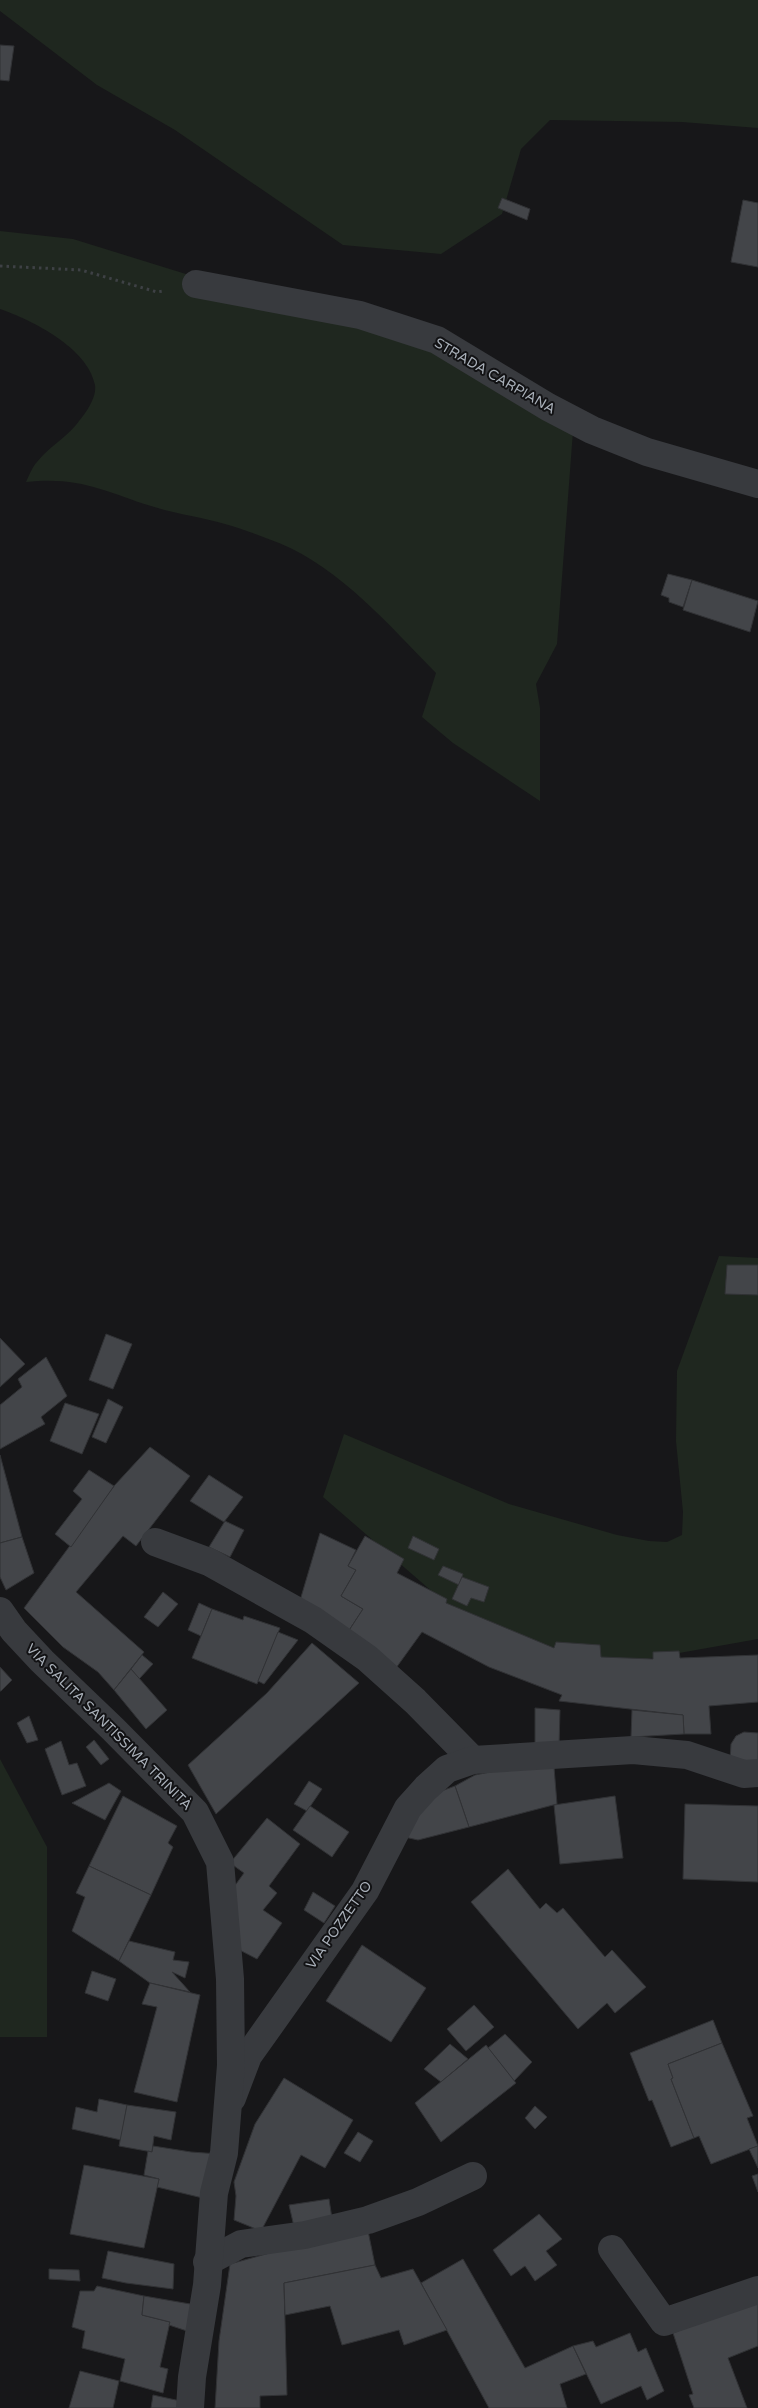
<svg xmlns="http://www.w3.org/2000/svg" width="758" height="2408" font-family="'Varela Round',sans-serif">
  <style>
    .green { fill: #1f271f }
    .building { fill: #434549; stroke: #313235 }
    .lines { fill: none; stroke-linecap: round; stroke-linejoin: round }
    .path { stroke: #3e4145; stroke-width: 3; stroke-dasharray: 2.5 4; stroke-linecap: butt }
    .minor { stroke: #383a3e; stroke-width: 28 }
    .tertiary { stroke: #383a3e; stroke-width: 28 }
    .labels { text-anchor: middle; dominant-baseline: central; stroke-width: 4; stroke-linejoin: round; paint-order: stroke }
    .street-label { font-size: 14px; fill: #a9b0b9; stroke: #121214 }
  </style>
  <rect width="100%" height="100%" fill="#171719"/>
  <g class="green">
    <polygon points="0,0 758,0 758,128 682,122 550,120 521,149 502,214 441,254 343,245 175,130 97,85 0,11"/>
    <path d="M0 231 73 239 431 350 573 431 557 644 536 684 540 708V801L453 743 422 717 436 673C390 626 340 568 279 543 261 536 243 529 225 524 201 517 175 514 151 506 104 491 79 476 26 482 29 476 32 467 37 462 48 448 64 439 76 425 84 415 97 399 95 385 88 348 32 320 0 309Z"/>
    <polygon points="719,1256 758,1258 758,1639 533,1679 323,1497 344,1434 509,1504 617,1535 649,1541 667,1542 682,1535 683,1512 676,1441 677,1371"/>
    <polygon points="0,1759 47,1847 47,2037 0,2037"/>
  </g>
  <g class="building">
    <polygon points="0,45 14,46 9,81 0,80"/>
    <polygon points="502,198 530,209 527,220 498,208"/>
    <polygon points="743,200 758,203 758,267 731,262"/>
    <polygon points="668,574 692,580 683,607 669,602 669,598 661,595"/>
    <polygon points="692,580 758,601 750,632 683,610"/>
    <polygon points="727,1265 758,1265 758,1295 725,1294"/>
    <polygon points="106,1334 132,1344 113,1389 89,1380"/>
    <polygon points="0,1338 25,1364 0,1387"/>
    <polygon points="46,1357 67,1396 41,1417 45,1424 0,1449 0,1405 22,1387 18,1379"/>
    <polygon points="108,1399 123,1407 106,1443 92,1437"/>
    <polygon points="65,1403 99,1414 82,1454 50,1441"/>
    <polygon points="150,1447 190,1476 136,1546 123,1536 76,1592 144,1652 114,1690 98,1672 63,1647 24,1608 114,1486"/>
    <polygon points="0,1455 22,1537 0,1543"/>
    <polygon points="89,1470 114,1486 71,1547 55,1534 82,1499 73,1491"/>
    <polygon points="209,1475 243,1497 224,1522 190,1501"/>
    <polygon points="225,1521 244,1530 230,1557 209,1547"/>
    <polygon points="320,1533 356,1550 348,1566 356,1570 341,1596 363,1609 346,1635 299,1604"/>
    <polygon points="365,1536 404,1559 397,1573 447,1599 446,1603 554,1648 556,1642 600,1645 601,1657 653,1659 653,1652 679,1651 680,1658 758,1655 758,1702 709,1706 711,1734 684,1734 683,1715 559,1701 562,1695 489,1667 422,1632 396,1668 346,1635 363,1609 341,1596 356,1570 348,1566"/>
    <polygon points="413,1536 439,1549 434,1560 408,1548"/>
    <polygon points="22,1537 34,1573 6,1590 0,1577 0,1543"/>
    <polygon points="443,1566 463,1574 459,1585 438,1575"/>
    <polygon points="462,1577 489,1587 484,1602 471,1598 467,1606 452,1599"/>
    <polygon points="163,1592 178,1604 158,1627 144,1617"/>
    <polygon points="199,1603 212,1609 201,1636 188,1630"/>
    <polygon points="212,1609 243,1620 244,1616 280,1628 257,1684 192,1658"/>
    <polygon points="278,1632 298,1640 264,1684 258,1681"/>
    <polygon points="312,1643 359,1683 216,1814 188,1765 267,1693"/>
    <polygon points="142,1655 153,1664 139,1679 131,1669"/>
    <polygon points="0,1667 12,1680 1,1691 0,1691"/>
    <polygon points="131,1669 167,1710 146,1729 114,1690"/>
    <polygon points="535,1708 560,1710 559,1746 535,1747"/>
    <polygon points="632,1710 683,1715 684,1734 631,1737"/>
    <polygon points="29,1716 38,1740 27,1743 17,1723"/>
    <polygon points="744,1732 758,1733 758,1762 730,1761 731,1744 736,1736"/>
    <polygon points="94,1740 109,1759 101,1765 86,1747"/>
    <polygon points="61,1741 69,1765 77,1763 86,1786 62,1795 45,1749"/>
    <polygon points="520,1766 554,1767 557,1804 469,1827 455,1786 475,1775"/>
    <polygon points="309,1781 322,1789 307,1811 294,1804"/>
    <polygon points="109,1783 121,1791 105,1820 72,1803"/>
    <polygon points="455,1786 469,1827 418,1840 400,1836 428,1796"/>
    <polygon points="123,1796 177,1826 168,1843 173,1847 151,1895 89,1866"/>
    <polygon points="615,1796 623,1858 560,1864 554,1805"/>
    <polygon points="685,1804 758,1806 758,1882 683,1879"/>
    <polygon points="310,1806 349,1832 332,1857 293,1830"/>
    <polygon points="267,1818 300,1844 269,1886 277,1893 263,1910 282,1923 257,1959 232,1946 231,1891 244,1873 230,1863"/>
    <polygon points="89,1866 151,1895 119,1961 72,1931 85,1897 76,1893"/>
    <polygon points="508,1869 540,1909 546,1903 557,1913 563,1908 605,1957 612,1950 646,1987 615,2013 607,2003 578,2029 471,1902"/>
    <polygon points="313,1892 335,1906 324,1923 304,1910"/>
    <polygon points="129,1941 175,1952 173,1960 189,1962 185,1978 172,1972 190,1992 150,1983 119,1961"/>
    <polygon points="362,1945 426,1988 391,2042 326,2001"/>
    <polygon points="92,1971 116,1979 108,2001 85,1993"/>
    <polygon points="150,1983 200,1995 177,2102 134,2092 157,2007 142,2004"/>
    <polygon points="474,2005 494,2027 466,2051 447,2029"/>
    <polygon points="713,2020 722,2043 668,2064 673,2078 671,2079 694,2138 671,2147 652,2100 649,2101 630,2053"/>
    <polygon points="505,2034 532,2062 514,2081 488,2048"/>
    <polygon points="722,2043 753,2116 747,2118 758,2146 711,2164 699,2136 694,2138 671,2079 673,2078 668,2064"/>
    <polygon points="450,2044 468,2059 441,2082 424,2069"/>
    <polygon points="486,2045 516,2083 441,2142 415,2103"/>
    <polygon points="284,2078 353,2120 325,2168 301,2155 261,2231 234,2220 236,2196 234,2182 255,2124"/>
    <polygon points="99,2099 127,2105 121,2140 72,2129 76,2107 97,2112"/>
    <polygon points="127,2105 176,2112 171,2140 154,2136 152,2152 119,2146"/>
    <polygon points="535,2106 547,2117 535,2129 525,2118"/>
    <polygon points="358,2132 373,2141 360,2162 344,2153"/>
    <polygon points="153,2146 191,2152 219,2154 211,2200 157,2187 159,2179 144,2175 148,2151 152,2152"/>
    <polygon points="758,2146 758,2168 749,2149"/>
    <polygon points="84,2165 159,2179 144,2248 70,2234"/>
    <polygon points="758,2174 758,2192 752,2176"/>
    <polygon points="329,2199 333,2225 295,2231 289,2205"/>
    <polygon points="539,2214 562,2239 546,2251 557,2265 535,2281 525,2266 511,2276 493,2250"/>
    <polygon points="367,2226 375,2265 284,2283 287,2395 260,2396 260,2408 215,2408 219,2341 230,2264"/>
    <polygon points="108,2251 174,2264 173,2289 126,2283 102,2278"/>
    <polygon points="463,2259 525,2368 573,2346 586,2374 560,2384 567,2408 489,2408 421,2283"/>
    <polygon points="375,2265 381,2278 413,2269 447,2330 404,2345 399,2330 342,2345 330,2306 285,2315 284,2283"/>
    <polygon points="49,2269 79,2270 80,2281 49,2279"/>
    <polygon points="97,2286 144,2296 142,2315 170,2322 160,2367 168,2369 163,2393 120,2381 125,2359 82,2348 85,2331 72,2327 80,2291 94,2291"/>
    <polygon points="144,2296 196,2305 190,2332 169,2325 170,2322 142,2315"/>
    <polygon points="758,2300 758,2346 728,2358 747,2408 694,2408 689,2395 693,2394 673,2333"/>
    <polygon points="630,2333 638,2352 646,2348 664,2391 647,2400 641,2386 601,2404 573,2346 593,2341 596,2347"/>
    <polygon points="80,2371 119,2381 113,2408 69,2408"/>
    <polygon points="153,2395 185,2402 184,2408 151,2408"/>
  </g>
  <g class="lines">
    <polyline class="path" points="0,266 81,270 157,292 163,291"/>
    <g class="minor">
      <polyline points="196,284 360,315 437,340 548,407 592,430 647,452 758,484"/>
      <polyline points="155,1542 209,1562 313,1620 367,1658 415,1701 473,1760"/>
      <polyline points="232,2098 248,2056 365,1891 408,1808 426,1788 447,1769 473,1760 633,1750 687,1755 744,1774 758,1773"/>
      <polyline points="612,2249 664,2322 758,2290"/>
      <polyline points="207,2262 241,2244 305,2235 368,2220 418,2202 473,2176"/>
    </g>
    <polyline class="tertiary" points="0,1611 14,1631 42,1661 113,1729 195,1812 220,1862 230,1979 231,2065 224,2153 214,2193 207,2285 192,2377 190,2408"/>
  </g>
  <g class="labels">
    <g class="street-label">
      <text transform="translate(495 376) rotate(30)">STRADA CARPIANA</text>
      <text transform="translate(109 1727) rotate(45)">VIA SALITA SANTISSIMA TRINITÀ</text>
      <text transform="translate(339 1925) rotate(-55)">VIA POZZETTO</text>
    </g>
  </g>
</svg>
